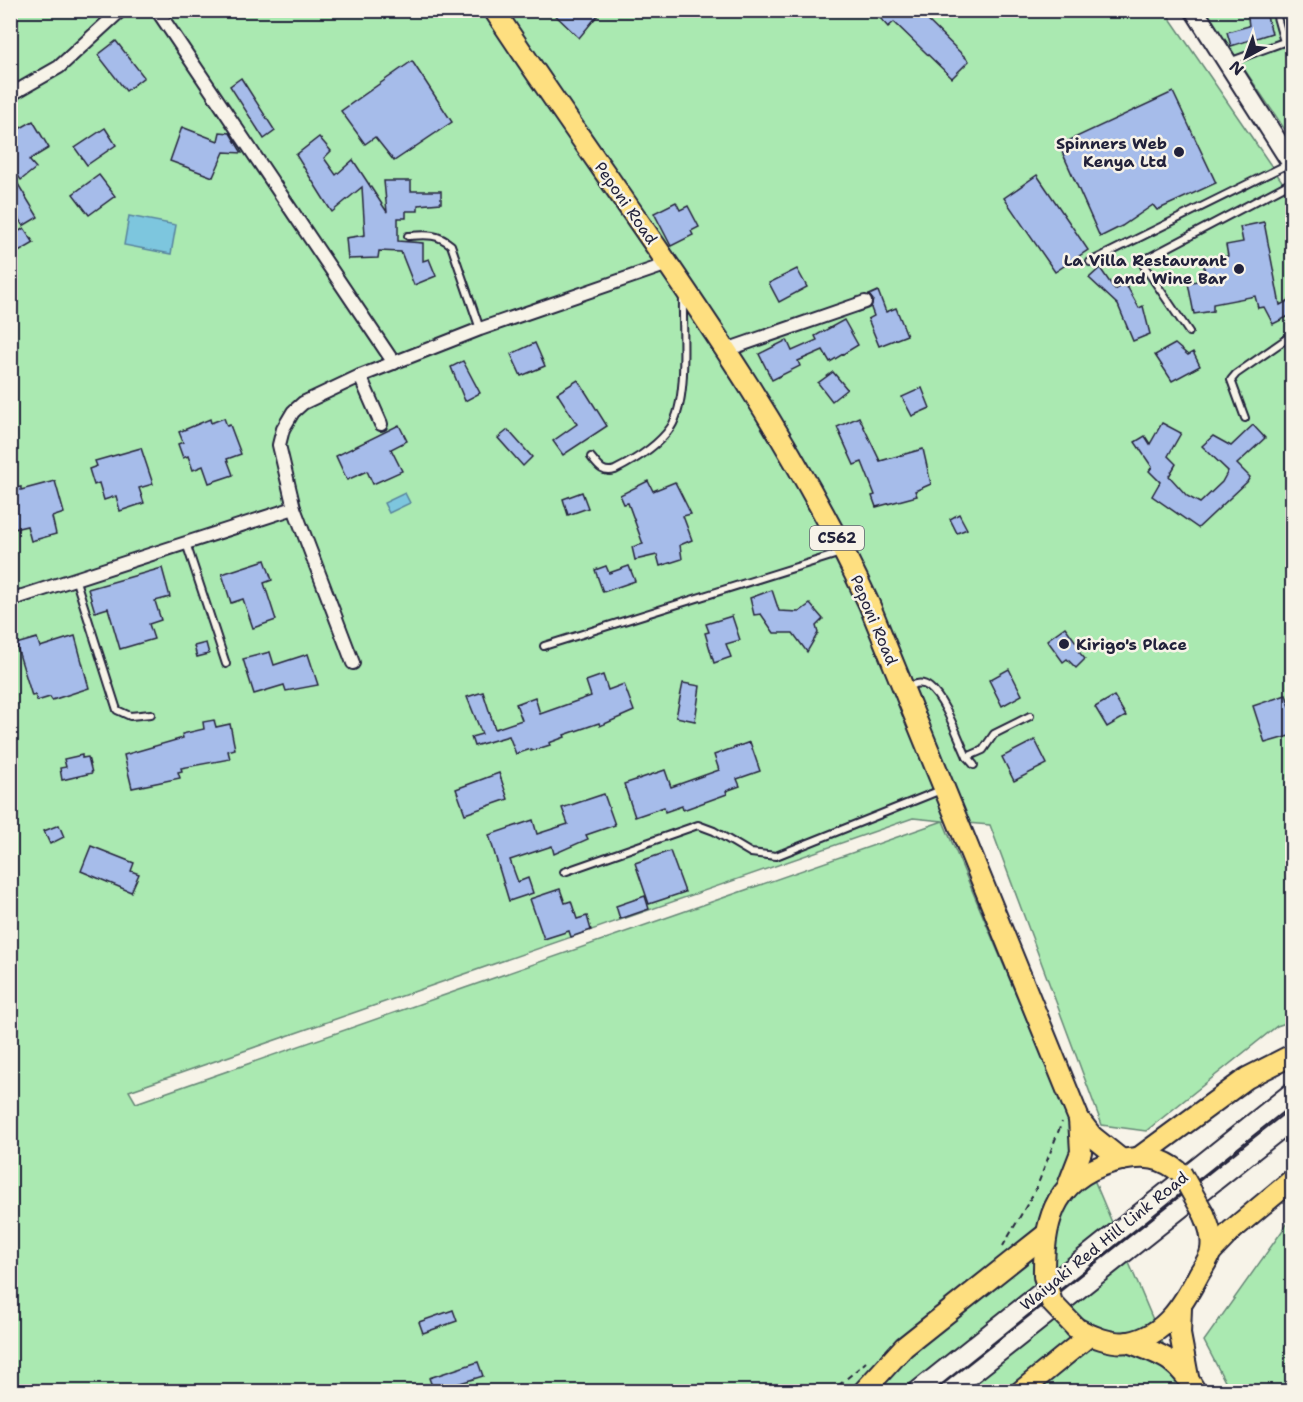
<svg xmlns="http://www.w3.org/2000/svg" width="1303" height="1402" font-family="'Shantell Sans',sans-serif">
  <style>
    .green { fill: #aae9b1; stroke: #668676; stroke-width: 1.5; fill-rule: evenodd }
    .water { fill: #7dc6de; stroke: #59849d; stroke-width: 1.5 }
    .building { fill: #a6bcea; stroke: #22223b; stroke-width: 1.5 }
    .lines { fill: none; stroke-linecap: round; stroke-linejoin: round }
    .lane-casing { stroke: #22223b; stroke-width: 10 }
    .street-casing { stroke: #22223b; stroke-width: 16 }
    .secondary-casing { stroke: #22223b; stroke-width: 22 }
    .primary-casing { stroke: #22223b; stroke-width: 24 }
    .path { stroke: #22223b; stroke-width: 2; stroke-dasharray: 6 4.5; stroke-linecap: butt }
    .lane { stroke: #f7f3e8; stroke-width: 6 }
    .street { stroke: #f7f3e8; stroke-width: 12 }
    .secondary { stroke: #f7f3e8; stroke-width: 18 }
    .primary { stroke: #fedf80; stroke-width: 20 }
    .primary-bridge-casing { stroke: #22223b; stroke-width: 24; stroke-linecap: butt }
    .primary-bridge { stroke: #fedf80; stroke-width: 20 }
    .poi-dot { fill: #22223b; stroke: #f7f3e8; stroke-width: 2 }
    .labels { text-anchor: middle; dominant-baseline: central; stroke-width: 5; stroke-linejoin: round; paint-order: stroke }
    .shield { fill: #f7f3e8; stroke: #62616f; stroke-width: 1.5 }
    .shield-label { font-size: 15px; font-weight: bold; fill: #22223b }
    .poi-label { font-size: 16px; font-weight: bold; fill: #22223b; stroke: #f7f3e8; text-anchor: end }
    .street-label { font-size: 16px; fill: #22223b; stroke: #f7f3e8 }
  </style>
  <rect width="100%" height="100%" fill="#f7f3e8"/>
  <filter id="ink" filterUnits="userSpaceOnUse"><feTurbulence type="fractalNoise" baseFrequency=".0167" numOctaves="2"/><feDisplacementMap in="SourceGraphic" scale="12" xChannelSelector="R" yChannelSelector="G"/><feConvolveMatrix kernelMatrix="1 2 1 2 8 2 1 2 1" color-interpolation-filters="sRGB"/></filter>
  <g filter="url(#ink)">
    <g class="green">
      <path d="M10 11H1165L1292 196V1021L1277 1026 1146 1131 1102 1125 990 825 943 821 1183 1391H11ZM913 818 943 821 136 1103 129 1091Z"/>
      <polygon points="1205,11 1292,11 1292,140"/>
      <polygon points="1292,1217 1292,1391 1230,1391 1204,1341"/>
    </g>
    <g class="water">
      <polygon points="129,216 176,225 171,254 124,245"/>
      <polygon points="405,493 410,503 389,513 384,503"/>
    </g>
    <g class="building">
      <polygon points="550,10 602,10 579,38"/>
      <polygon points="873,10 917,10 969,61 952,78 894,22 888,27"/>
      <polygon points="1247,10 1265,10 1272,33 1231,46 1227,32 1249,26"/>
      <polygon points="116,41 144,77 126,91 98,55"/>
      <polygon points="412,61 452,122 394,161 375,137 365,144 341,111"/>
      <polygon points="241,78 275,131 264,139 230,86"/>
      <polygon points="1173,92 1216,183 1157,210 1153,205 1122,226 1100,237 1059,145"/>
      <polygon points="33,121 49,148 29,160 36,168 21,180 10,164 10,134"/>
      <polygon points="182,127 218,141 220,132 230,133 242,153 224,152 213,177 170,161"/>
      <polygon points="105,128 116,145 87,165 75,148"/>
      <polygon points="319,137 331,151 324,158 336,175 353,160 387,212 384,181 411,181 411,191 441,191 441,203 418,205 418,211 406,211 406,218 398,218 398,241 423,243 423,261 429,259 436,276 414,285 401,252 379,251 378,258 348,259 346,238 365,235 362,187 332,212 328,206 296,155"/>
      <polygon points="10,171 38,217 23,226 10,205"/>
      <polygon points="99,175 115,196 89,215 73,194"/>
      <polygon points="1037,175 1088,250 1055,272 1004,198"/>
      <polygon points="676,202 680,210 688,206 699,227 691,231 693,235 671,246 654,213"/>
      <polygon points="1264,222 1280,305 1293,298 1293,314 1273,324 1264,307 1258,308 1255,296 1213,304 1213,311 1194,314 1188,283 1206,279 1203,261 1228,256 1226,245 1243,242 1240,227"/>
      <polygon points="24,228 34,243 10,257 10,237"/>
      <polygon points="1100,268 1115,290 1123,285 1128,288 1139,308 1143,306 1150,334 1133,341 1118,305 1089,278"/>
      <polygon points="797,269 807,287 779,302 769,283"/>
      <polygon points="878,291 886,312 896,308 907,335 879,346 868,319 874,316 871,308 873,300 869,295"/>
      <polygon points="844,320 858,345 830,362 823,350 798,361 800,366 772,380 759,354 787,340 792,351 817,340 815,336"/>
      <polygon points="535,343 545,366 521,376 511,354"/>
      <polygon points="1175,344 1188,355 1193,352 1200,366 1172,381 1155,355"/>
      <polygon points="463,361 480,393 465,401 451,367"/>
      <polygon points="833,372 847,389 832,401 818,383"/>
      <polygon points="578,380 607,426 563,455 553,441 577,424 557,393"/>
      <polygon points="922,388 930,408 912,416 902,397"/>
      <polygon points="859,417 880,461 923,449 931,484 915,491 917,496 876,507 872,496 875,495 862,462 854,465 837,427"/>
      <polygon points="224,418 227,426 230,425 241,454 227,459 233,475 209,483 203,466 193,470 188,456 183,458 178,444 183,442 179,432 210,419 211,423"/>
      <polygon points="1162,423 1181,433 1168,456 1176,464 1169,476 1187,496 1200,503 1222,482 1228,471 1202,446 1213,436 1231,446 1253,425 1265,438 1237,464 1250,477 1247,482 1198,528 1152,496 1160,482 1149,471 1152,467 1135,442 1145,436 1150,444"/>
      <polygon points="399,425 407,441 391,449 402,471 373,484 367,471 347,480 336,456"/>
      <polygon points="508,430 532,457 523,466 498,438"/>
      <polygon points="141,448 153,484 139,488 144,503 120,511 116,496 104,500 99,483 94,485 89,469 97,466 95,461"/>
      <polygon points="55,481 64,513 52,517 56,534 31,541 27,526 14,529 10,515 10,489 21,487 21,490"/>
      <polygon points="648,481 653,491 675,482 691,514 683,516 692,540 680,545 682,559 660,566 657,555 635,560 632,547 643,544 628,503 624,504 620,495"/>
      <polygon points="582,492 588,508 568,515 563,499"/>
      <polygon points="959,514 967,529 957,533 950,519"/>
      <polygon points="265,560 272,580 264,583 276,620 253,628 243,599 231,603 222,574"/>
      <polygon points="606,566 609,573 629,566 635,581 603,592 595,570"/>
      <polygon points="162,568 170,597 155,601 161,620 149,624 154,639 120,649 108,608 95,612 88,589"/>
      <polygon points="772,590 779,611 799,612 810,604 823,619 816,626 818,633 807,652 793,633 774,633 761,614 754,615 750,598"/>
      <polygon points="732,616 740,640 726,644 731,657 714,663 705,633 709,632 706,624"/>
      <polygon points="1065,627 1081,649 1078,651 1085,659 1076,668 1067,659 1063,662 1047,640"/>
      <polygon points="75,636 89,688 52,700 50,697 37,701 35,695 32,696 16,644 37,638 40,647"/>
      <polygon points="206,643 209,654 197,657 194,646"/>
      <polygon points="270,652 274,665 308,654 318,685 286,691 284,685 254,694 243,659"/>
      <polygon points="1009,669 1022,695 1002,706 989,680"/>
      <polygon points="603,675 608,690 624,684 634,711 600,726 599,723 564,735 565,737 549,743 550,745 531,751 531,749 516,754 509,736 474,746 471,737 482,734 467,697 483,692 495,729 522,720 516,704 535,697 540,714 591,696 586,681"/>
      <polygon points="683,683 700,686 695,721 676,717"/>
      <polygon points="1286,695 1293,715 1293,735 1265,743 1253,706"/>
      <polygon points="1114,696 1126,716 1107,727 1095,707"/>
      <polygon points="214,720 216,727 230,724 235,749 228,751 230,759 181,768 182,771 178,772 180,778 132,788 124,755 183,738 182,734 204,729 203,722"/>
      <polygon points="1035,740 1047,764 1014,781 1002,757"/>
      <polygon points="750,742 760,771 737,779 740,786 726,791 727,794 683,810 682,806 665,812 664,807 635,817 624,784 665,770 671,787 719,770 714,755"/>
      <polygon points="82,755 82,758 88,757 92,773 62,780 60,768 66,767 64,759"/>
      <polygon points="499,773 508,799 465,814 456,789"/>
      <polygon points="604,794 615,825 586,835 588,839 554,854 552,846 510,860 518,882 528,878 533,893 509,901 489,835 533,820 537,834 568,824 562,808"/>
      <polygon points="59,825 64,837 50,844 44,831"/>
      <polygon points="91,846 134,863 131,871 139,874 131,892 81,871"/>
      <polygon points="670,851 685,892 649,904 635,863"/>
      <polygon points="560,889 565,903 571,901 577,919 587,916 591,930 571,937 569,931 544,939 530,899"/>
      <polygon points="645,896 649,909 620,919 616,906"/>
      <polygon points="453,1310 457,1321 423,1333 419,1322"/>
      <polygon points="478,1362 483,1376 434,1391 429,1378"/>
    </g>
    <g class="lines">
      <defs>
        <g id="lane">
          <polyline points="1275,10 1284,42"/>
          <polyline points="1229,62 1292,39"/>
          <polyline points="1289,225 1292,224"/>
          <path d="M408 236C425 235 437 233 451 245L480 329"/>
          <polyline points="1090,262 1288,164"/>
          <polyline points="1189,332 1144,266 1148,258 1292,182"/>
          <polyline points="1245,418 1231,380 1236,374 1292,335"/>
          <path d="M591 457C598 466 603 474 615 470 635 460 658 446 671 427 689 399 682 332 683 297"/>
          <polyline points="186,543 226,664"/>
          <polyline points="75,578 117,710 130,716 151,714"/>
          <polyline points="544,646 841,553"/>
          <path d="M907 687C914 684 922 681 929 687 945 699 958 738 967 757L983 750 994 734 1030 716"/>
          <polyline points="967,757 974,765"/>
          <polyline points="564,872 698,825 714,831 751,853 776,856 941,790"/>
        </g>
        <g id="street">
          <polyline points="157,10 394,363"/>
          <polyline points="10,95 59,67 121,10"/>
          <polyline points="726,350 865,302"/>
          <polyline points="360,376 381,424"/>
          <polyline points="10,600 294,508"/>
          <polyline points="353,663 294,508 279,445 283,429 293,412 303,403 360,376 480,329 668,264"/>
        </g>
        <g id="secondary">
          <polyline points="1194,10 1292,164"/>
          <polyline points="916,1392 1292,1092"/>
          <polyline points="949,1392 1292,1120"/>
        </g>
        <g id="primary">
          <path d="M494 10C623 207 770 389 869 604L1079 1119 1081 1152 1069 1183"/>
          <polyline points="1079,1119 1092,1136 1122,1160"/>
          <polyline points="1141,1156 1247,1078 1292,1055"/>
          <polyline points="1211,1252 1231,1231 1292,1180"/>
          <path d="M1044 1276C1043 1216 1057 1174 1121 1160 1146 1155 1161 1157 1181 1173"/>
          <polyline points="1181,1308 1180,1334 1188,1377"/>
          <path d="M1076 1328C1090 1336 1113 1345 1129 1342 1165 1336 1184 1303 1199 1274 1203 1267 1210 1258 1211 1250 1213 1237 1209 1226 1204 1214"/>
          <path d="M1128 1342C1162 1355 1177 1358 1196 1392"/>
          <polyline points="863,1392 904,1347 1045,1235"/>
          <polyline points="1020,1392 1090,1335"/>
        </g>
      </defs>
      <use href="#lane" class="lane-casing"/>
      <use href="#street" class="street-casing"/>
      <use href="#secondary" class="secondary-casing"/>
      <use href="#primary" class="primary-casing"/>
      <g class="path">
        <polyline points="1003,1246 1036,1189 1062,1122"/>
        <polyline points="831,1392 866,1362"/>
      </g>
      <use href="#lane" class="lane"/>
      <use href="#street" class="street"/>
      <use href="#secondary" class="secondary"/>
      <use href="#primary" class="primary"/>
      <defs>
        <g id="primary-bridge">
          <polyline points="1181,1173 1204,1214"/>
          <polyline points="1044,1276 1052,1303 1076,1328"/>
        </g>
      </defs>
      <use href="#primary-bridge" class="primary-bridge-casing"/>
      <use href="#primary-bridge" class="primary-bridge"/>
    </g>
  </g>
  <g class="poi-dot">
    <circle cx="1179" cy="152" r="6"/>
    <circle cx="1239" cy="269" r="6"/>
    <circle cx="1064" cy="644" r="6"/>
  </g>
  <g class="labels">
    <rect class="shield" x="810" y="526" width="54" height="24" rx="4.5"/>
    <g class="shield-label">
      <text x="837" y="538">C562</text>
    </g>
    <g class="poi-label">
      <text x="1167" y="143">Spinners Web<tspan x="1167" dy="18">Kenya Ltd</tspan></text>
      <text x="1227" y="260">La Villa Restaurant<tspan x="1227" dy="18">and Wine Bar</tspan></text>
      <text x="1076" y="644" text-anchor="start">Kirigo's Place</text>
    </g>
    <g class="street-label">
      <text transform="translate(626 203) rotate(55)">Peponi Road</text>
      <text transform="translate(874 620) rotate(67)">Peponi Road</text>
      <text transform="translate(1104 1241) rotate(-39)">Waiyaki Red Hill Link Road</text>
    </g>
  </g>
  <rect width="1303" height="1402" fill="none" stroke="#f7f3e8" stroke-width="36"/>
  <rect x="18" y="18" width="1267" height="1366" fill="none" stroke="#22223b" stroke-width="2" filter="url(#ink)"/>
  <g transform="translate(1246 57) rotate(221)" stroke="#f7f3e8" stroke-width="4.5" paint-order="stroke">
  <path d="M0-4.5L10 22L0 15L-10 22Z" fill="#22223b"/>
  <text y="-9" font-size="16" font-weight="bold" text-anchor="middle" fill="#22223b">N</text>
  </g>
</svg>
